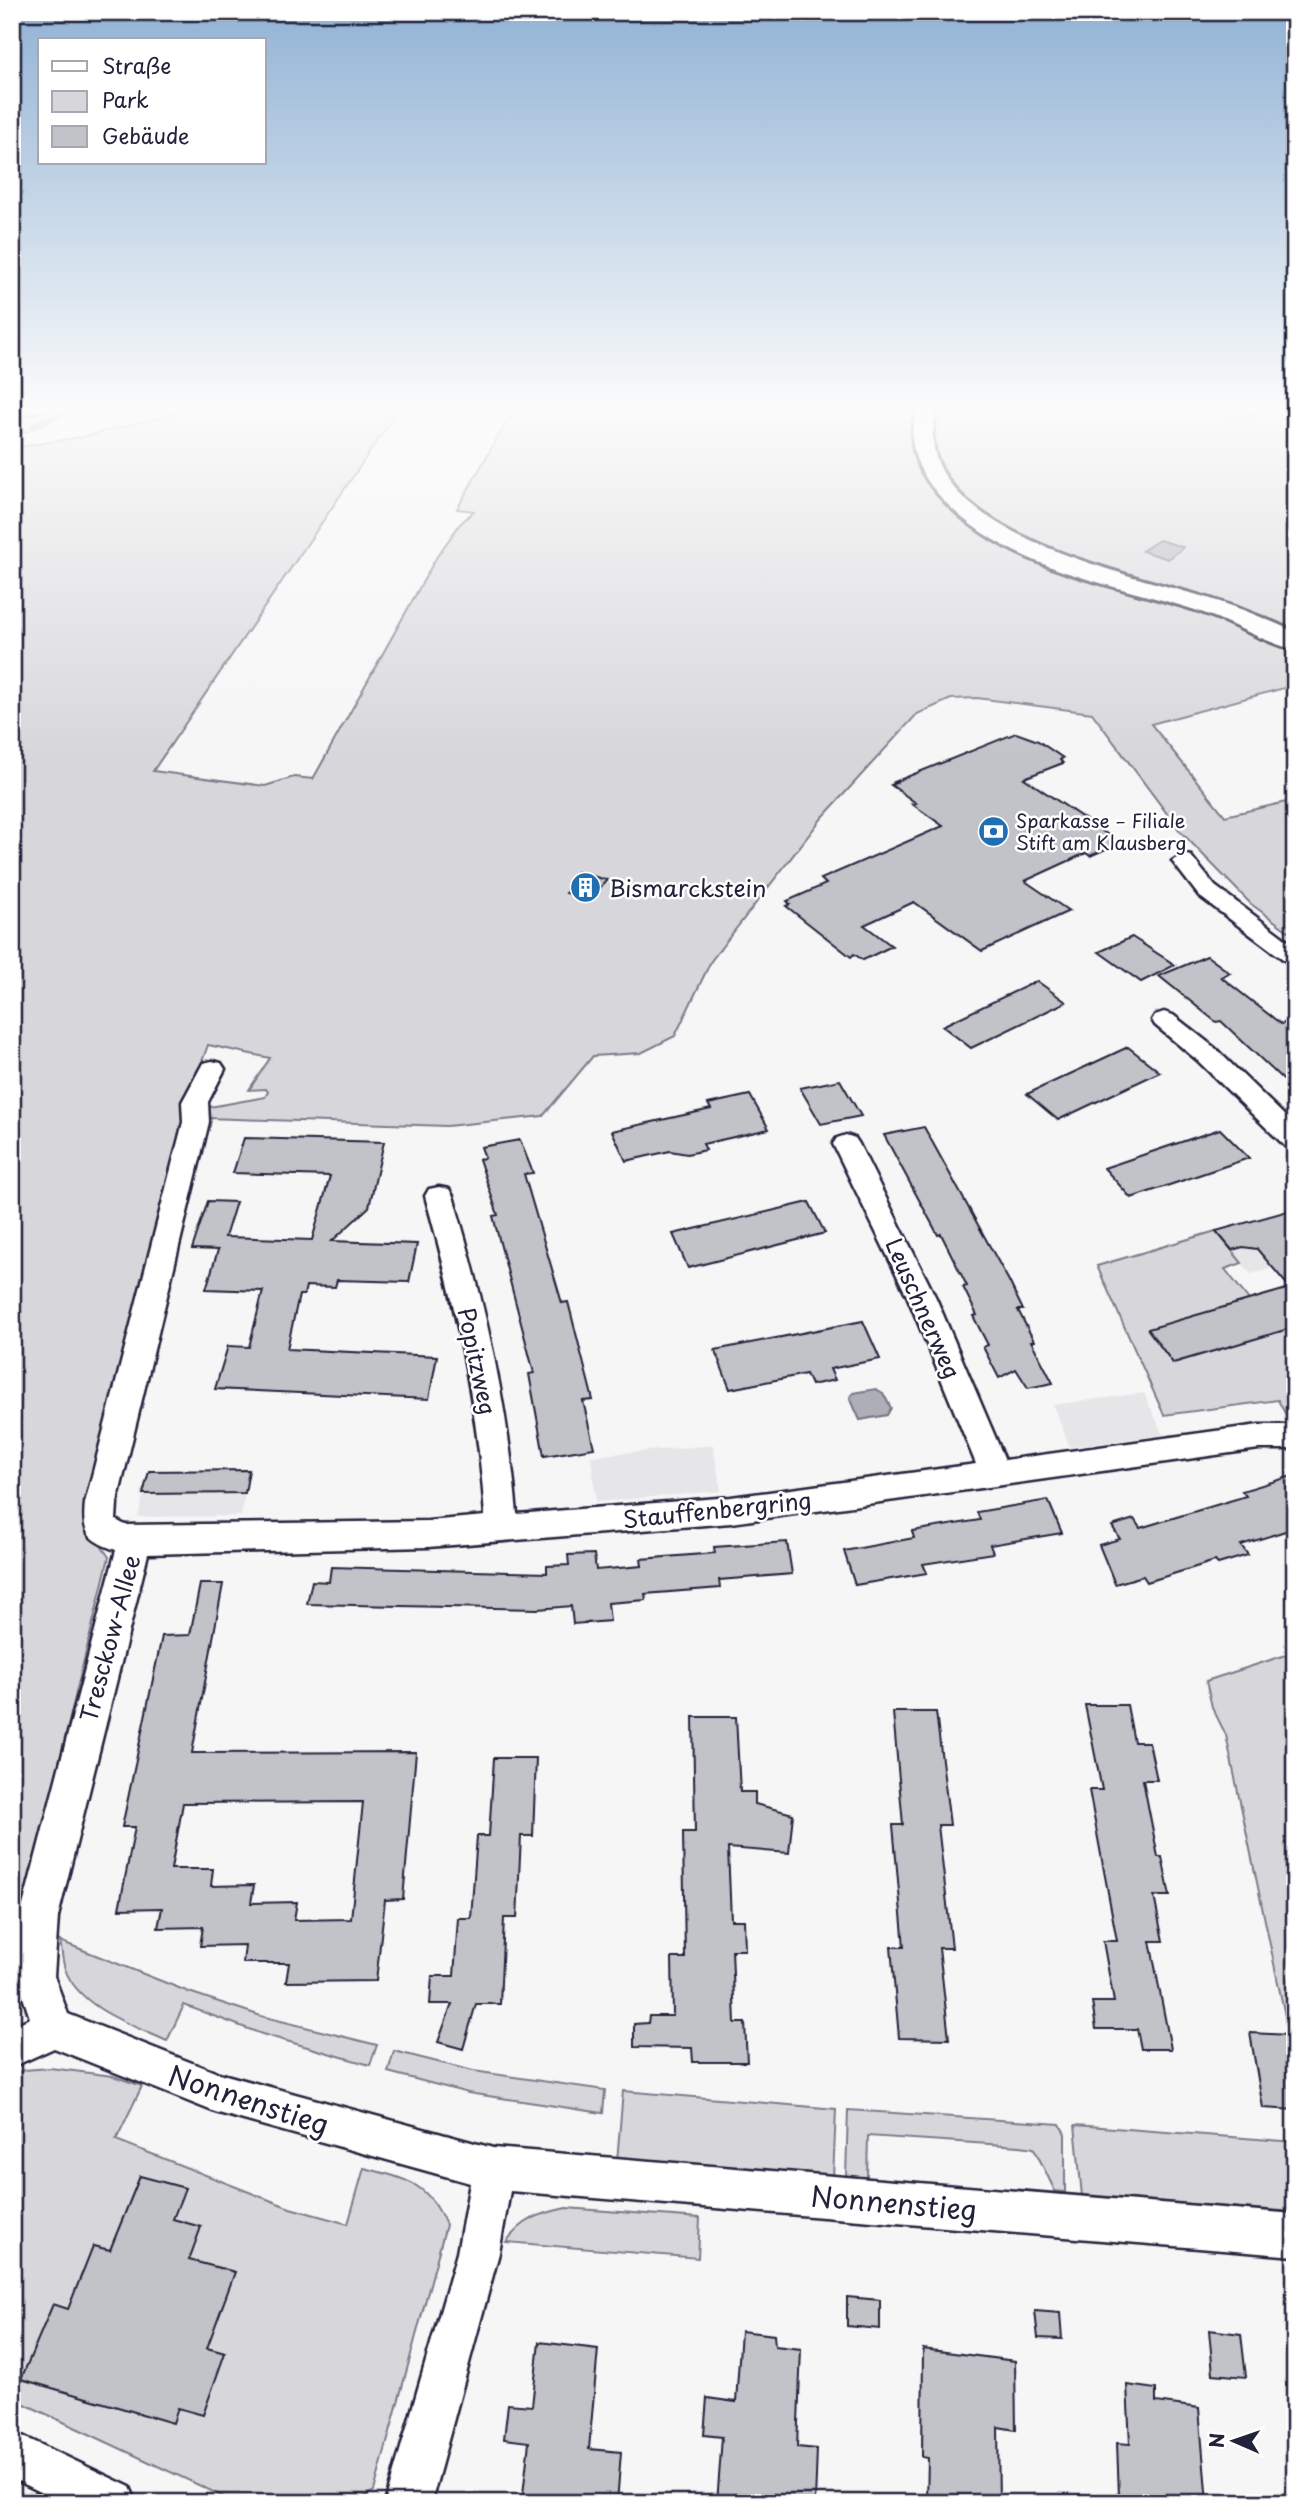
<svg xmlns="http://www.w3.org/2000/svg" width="1307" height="2515" font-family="'Playpen Sans',sans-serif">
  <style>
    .built { fill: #e6e6e9 }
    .green { fill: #d7d7db; stroke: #7c7c8b; stroke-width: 2 }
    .water { fill: #aeaeb7; stroke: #767685; stroke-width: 2 }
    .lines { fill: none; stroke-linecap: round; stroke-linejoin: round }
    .stream { stroke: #767685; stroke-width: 5 }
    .building { fill: #c2c2c9; stroke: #22223b; stroke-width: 2; fill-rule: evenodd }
    .street-casing { stroke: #22223b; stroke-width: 5 }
    .secondary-casing { stroke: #22223b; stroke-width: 6 }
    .primary-casing { stroke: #22223b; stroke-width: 6 }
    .street { fill: #fff; fill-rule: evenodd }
    .secondary { fill: #fff; fill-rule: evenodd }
    .primary { fill: #fff; fill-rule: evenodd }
    .labels { text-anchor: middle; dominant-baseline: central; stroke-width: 5; stroke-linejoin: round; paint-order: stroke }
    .far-poi-label { font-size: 19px; fill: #22223b; stroke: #fff; text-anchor: start }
    .poi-label { font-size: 23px; fill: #22223b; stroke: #fff; text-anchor: start }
    .street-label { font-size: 23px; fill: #22223b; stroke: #fff }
    .near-street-label { font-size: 28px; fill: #22223b; stroke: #fff }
  </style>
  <rect width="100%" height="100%" fill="#f6f6f7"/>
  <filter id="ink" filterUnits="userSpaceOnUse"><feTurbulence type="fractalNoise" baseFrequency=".0143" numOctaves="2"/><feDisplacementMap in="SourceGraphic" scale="14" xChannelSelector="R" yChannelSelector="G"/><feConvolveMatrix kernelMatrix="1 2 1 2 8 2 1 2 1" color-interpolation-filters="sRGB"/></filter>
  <g filter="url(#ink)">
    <g class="built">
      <polygon points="1295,1209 1273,1268 1251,1274 1216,1231"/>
      <polygon points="1144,1393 1163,1435 1070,1447 1053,1405"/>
      <polygon points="713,1445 721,1491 596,1502 591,1456"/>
      <polygon points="249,1470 241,1516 138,1517 149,1471"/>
    </g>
    <g class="green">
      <polygon points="56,405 87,405 12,438 12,419"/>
      <polygon points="209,405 405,405 401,406 153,771 265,786 294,777 313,779 436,558 460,524 474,511 457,509 516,405 1210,405 1240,419 1273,405 1295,405 1295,685 1151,724 1225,816 1295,800 1295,936 1251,904 1180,831 1092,713 977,698 951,699 917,714 822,818 711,961 675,1036 641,1053 593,1056 543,1116 447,1126 207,1118 205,1113 210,1107 265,1097 268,1092 266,1089 249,1090 270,1058 208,1045 190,1095 90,1530 109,1557 15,1944 12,1968 12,448 82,437"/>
      <polygon points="1216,1231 1242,1263 1225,1269 1249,1300 1148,1330 1173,1363 1295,1327 1295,1418 1288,1419 1278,1400 1164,1415 1097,1266"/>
      <polygon points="1295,1652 1295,2036 1289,2035 1226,1735 1212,1707 1206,1681"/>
      <path d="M60 1941 189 1992 261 2016 377 2045 370 2065 262 2034 184 2005 167 2041C132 2025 79 2008 65 1969 62 1960 62 1950 60 1941Z"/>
      <polygon points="394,2051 473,2071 605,2090 603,2113 468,2093 388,2072"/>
      <path d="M50 2068 113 2076 142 2086 116 2140 290 2208 348 2224 364 2168C406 2179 428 2182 446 2225L374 2491 353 2503H237L12 2398V2075L24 2070Z"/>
      <polygon points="623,2091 836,2109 833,2178 617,2161"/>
      <polygon points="848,2110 1060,2124 1065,2134 1065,2192 1055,2191 1034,2148 1020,2146 868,2136 867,2178 846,2177"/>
      <polygon points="1075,2125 1295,2142 1295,2212 1082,2196"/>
      <path d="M566 2208 700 2218 698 2258 506 2242C523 2219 539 2214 566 2208Z"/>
    </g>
    <g class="water">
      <polygon points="1159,540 1183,547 1182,549 1168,559 1142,551"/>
      <polygon points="876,1389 883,1393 891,1408 887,1415 860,1420 850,1398 853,1393"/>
    </g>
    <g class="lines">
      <g class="stream">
        <polyline points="33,426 80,405"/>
        <polyline points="12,435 22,431"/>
      </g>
    </g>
    <g class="building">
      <polygon points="1016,733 1038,741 1063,758 1060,760 1063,763 1024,778 1114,839 1111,840 1117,844 1090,856 1086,853 1025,881 1069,911 982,951 914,902 864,925 892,946 863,960 854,954 851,957 786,906 790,904 787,901 826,884 821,879 943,826 912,804 916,803 891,785 896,783 894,782"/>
      <polygon points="577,872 607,880 589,900 566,893"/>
      <polygon points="1132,937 1175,965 1141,982 1099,952"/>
      <polygon points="1207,956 1230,973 1221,977 1281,1024 1295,1020 1295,1091 1221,1021 1216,1022 1159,976"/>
      <polygon points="1037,981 1066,1002 971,1048 942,1026"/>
      <polygon points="1128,1047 1160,1072 1058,1120 1027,1094"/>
      <polygon points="840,1080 861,1116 821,1124 800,1088"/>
      <polygon points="750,1095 769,1129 703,1144 706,1150 687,1154 670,1151 626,1161 612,1131 711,1109 708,1104"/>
      <polygon points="924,1127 1009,1281 1023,1310 1018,1310 1034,1341 1031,1341 1053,1383 1028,1388 1016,1369 999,1378 983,1347 988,1345 973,1316 977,1315 963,1287 967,1286 941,1234 938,1235 884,1135"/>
      <polygon points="1220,1129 1249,1158 1131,1198 1104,1168"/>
      <polygon points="244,1138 384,1142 369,1207 332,1241 417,1244 409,1282 337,1280 335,1287 306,1286 304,1295 299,1295 287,1349 437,1356 429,1399 215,1389 228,1346 249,1347 263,1291 206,1289 218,1250 192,1249 208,1201 236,1202 225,1237 312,1240 330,1176 233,1173"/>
      <polygon points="520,1140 533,1173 524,1174 562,1303 568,1302 593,1400 583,1401 594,1448 544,1456 529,1374 534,1373 493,1216 498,1215 479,1159 485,1158 481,1147"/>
      <polygon points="809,1202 825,1233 688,1268 673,1234"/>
      <polygon points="1295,1209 1295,1327 1173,1363 1148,1329 1290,1288 1257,1249 1243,1247 1232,1250 1216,1231"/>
      <polygon points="863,1321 880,1359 830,1369 835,1380 811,1385 806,1374 730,1389 715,1350"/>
      <polygon points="249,1470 245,1493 143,1494 149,1471"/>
      <polygon points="1295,1475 1295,1528 1241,1545 1248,1555 1218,1564 1215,1561 1147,1582 1143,1576 1115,1584 1099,1545 1120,1539 1112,1526 1134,1519 1140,1528 1246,1496 1242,1491"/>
      <polygon points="1048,1500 1062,1533 990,1545 993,1553 923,1564 927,1573 855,1585 844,1551 914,1538 912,1531 980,1520 977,1512"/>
      <polygon points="787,1542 792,1574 719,1580 720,1588 645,1594 646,1600 608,1603 610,1621 573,1624 571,1606 538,1609 307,1604 312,1581 329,1582 331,1567 547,1573 547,1566 569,1565 568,1555 594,1554 596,1570 642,1566 641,1559 715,1553 714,1547"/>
      <path d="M200 1584H223L192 1753 416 1752 403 1899 385 1900 376 1981 286 1982 289 1963H243L245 1945 200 1946 203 1927 158 1928 162 1908 119 1909 135 1827H122L162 1636 190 1635ZM363 1802 351 1919 294 1920 297 1902 251 1903 254 1885 211 1886 213 1869H171L183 1803Z"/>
      <polygon points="1085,1705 1127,1705 1134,1742 1149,1742 1157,1780 1143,1780 1158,1857 1162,1857 1170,1896 1154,1896 1163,1941 1150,1941 1171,2049 1141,2049 1137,2029 1096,2029 1092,2002 1114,2002 1103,1941 1117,1941 1089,1790 1102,1790"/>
      <polygon points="893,1712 936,1712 950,1825 938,1825 952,1948 939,1948 949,2039 899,2038 891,1947 904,1947 893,1825 903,1825"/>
      <polygon points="693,1717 736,1717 740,1792 755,1792 755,1804 793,1814 789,1853 728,1848 731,1920 744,1920 745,1950 732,1950 735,2023 745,2023 747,2062 693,2062 692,2048 634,2047 634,2024 648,2023 649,2016 673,2016 672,1958 685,1958 683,1832 695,1832"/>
      <polygon points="494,1758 536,1758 533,1836 521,1836 517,1918 504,1918 500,2004 476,2004 463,2049 438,2042 452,2004 430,2004 432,1976 454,1976 458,1918 471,1918 477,1836 489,1836"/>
      <polygon points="1250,2033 1289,2035 1295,2064 1295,2110 1263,2108"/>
      <polygon points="140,2176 185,2188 173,2219 201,2227 189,2260 235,2272 207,2348 225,2353 203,2415 178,2408 173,2423 21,2379 53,2304 68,2309 93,2246 110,2250"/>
      <polygon points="847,2297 880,2300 880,2329 847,2326"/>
      <polygon points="1035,2311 1060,2313 1062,2339 1038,2338"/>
      <polygon points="1209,2330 1241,2334 1246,2377 1213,2374"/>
      <polygon points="741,2331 774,2335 775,2346 801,2349 797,2447 817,2449 815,2503 717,2503 722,2437 704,2435 707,2398 736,2402"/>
      <polygon points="539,2342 598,2349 589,2449 621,2452 617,2503 522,2503 529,2442 504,2439 508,2404 532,2406"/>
      <polygon points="923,2349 1015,2361 1016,2430 998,2427 999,2503 927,2503 928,2458 922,2457"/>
      <polygon points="1127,2385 1156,2389 1156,2402 1199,2408 1207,2503 1125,2503 1124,2497 1119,2496 1117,2443 1130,2444"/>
    </g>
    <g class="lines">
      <defs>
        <g id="street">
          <polygon points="1183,854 1191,856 1215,886 1295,946 1295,964 1287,962 1199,896 1172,861"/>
          <polygon points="1164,1012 1173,1015 1215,1048 1295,1126 1295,1150 1286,1147 1197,1060 1155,1025 1152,1020 1155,1015"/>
          <path d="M212 1061 221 1063 225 1069 208 1102 209 1122 117 1503 116 1520 125 1525 428 1521 485 1516C478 1407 455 1301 425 1196L429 1189 439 1187 449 1189 453 1196C484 1300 508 1405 517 1514L731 1497 976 1464 908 1298 833 1144 837 1138 846 1135 855 1138 859 1144 936 1298 1005 1460 1259 1425H1295V1449H1259L731 1523 428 1547 148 1554 58 1917 54 1976 68 2014 215 2072 493 2148 1295 2214V2256L510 2191 499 2253 431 2503H385L457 2253 470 2183 215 2112 54 2048 12 2067V2026L30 2018 16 1976 20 1917 116 1550C87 1540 82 1533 85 1503L183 1122 182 1102 203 1063Z"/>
          <polygon points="12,2431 130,2487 137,2503 63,2503 12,2478"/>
        </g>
        <path id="secondary" d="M919 405H939C891 528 1135 575 1211 599 1240 608 1267 619 1295 632V650C1261 641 1229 621 1195 610 1104 581 1003 569 937 493 914 466 905 438 919 405Z"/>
        <polygon id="primary" points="47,405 44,409 12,419 12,406"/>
      </defs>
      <use href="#street" class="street-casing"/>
      <use href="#secondary" class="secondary-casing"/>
      <use href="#primary" class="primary-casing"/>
      <use href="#street" class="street"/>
      <use href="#secondary" class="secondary"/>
      <use href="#primary" class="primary"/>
    </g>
  </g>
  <linearGradient id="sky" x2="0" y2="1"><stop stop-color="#91b2d4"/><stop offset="0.54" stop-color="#fbfbfb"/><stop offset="1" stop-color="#fbfbfb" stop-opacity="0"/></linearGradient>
  <rect width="1307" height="757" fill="url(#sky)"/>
  <defs>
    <symbol id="bank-disc" viewBox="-11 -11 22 22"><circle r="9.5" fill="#1f6fb2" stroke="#fff"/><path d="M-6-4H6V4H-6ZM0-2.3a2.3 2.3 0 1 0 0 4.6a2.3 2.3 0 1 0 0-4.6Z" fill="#fff"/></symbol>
    <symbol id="building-disc" viewBox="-11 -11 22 22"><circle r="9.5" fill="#1f6fb2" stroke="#fff"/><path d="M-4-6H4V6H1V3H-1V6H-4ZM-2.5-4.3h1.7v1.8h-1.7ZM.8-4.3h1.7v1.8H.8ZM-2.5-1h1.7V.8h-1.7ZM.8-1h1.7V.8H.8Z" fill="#fff"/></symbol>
  </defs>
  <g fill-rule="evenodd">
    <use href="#bank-disc" x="976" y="814" width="35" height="35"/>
    <use href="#building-disc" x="568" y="870" width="35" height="35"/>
  </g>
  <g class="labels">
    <g class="far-poi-label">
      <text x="1016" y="820">Sparkasse – Filiale<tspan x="1016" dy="22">Stift am Klausberg</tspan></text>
    </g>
    <g class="poi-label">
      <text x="609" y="887">Bismarckstein</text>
    </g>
    <g class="street-label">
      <text transform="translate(924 1308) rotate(66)">Leuschnerweg</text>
      <text transform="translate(478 1361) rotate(78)">Popitzweg</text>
      <text transform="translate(717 1509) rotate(-6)">Stauffenbergring</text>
      <text transform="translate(109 1638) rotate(-75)">Tresckow-Allee</text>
    </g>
    <g class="near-street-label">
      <text transform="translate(249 2099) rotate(18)">Nonnenstieg</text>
      <text transform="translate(894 2202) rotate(5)">Nonnenstieg</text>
    </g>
  </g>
  <rect width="1307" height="2515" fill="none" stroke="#fff" stroke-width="42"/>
  <rect x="21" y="21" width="1265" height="2473" fill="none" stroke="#22223b" stroke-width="2.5" filter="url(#ink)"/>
  <rect x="38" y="38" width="228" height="126" fill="#ffffff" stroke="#a7a7b1" stroke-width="2"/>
  <rect x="52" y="61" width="35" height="10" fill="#ffffff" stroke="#a7a7b1" stroke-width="2"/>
  <text x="102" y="74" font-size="21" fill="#22223b">Straße</text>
  <rect x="52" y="91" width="35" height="21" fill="#d7d7db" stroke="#a7a7b1" stroke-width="2"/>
  <text x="102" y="108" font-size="21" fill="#22223b">Park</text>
  <rect x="52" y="126" width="35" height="21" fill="#c2c2c9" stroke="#a7a7b1" stroke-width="2"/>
  <text x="102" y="144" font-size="21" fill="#22223b">Gebäude</text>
  <g transform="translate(1234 2441) rotate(272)" stroke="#ffffff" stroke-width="5" paint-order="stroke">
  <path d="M0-5L12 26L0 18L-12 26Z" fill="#22223b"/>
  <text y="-10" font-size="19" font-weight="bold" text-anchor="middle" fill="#22223b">N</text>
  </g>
</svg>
